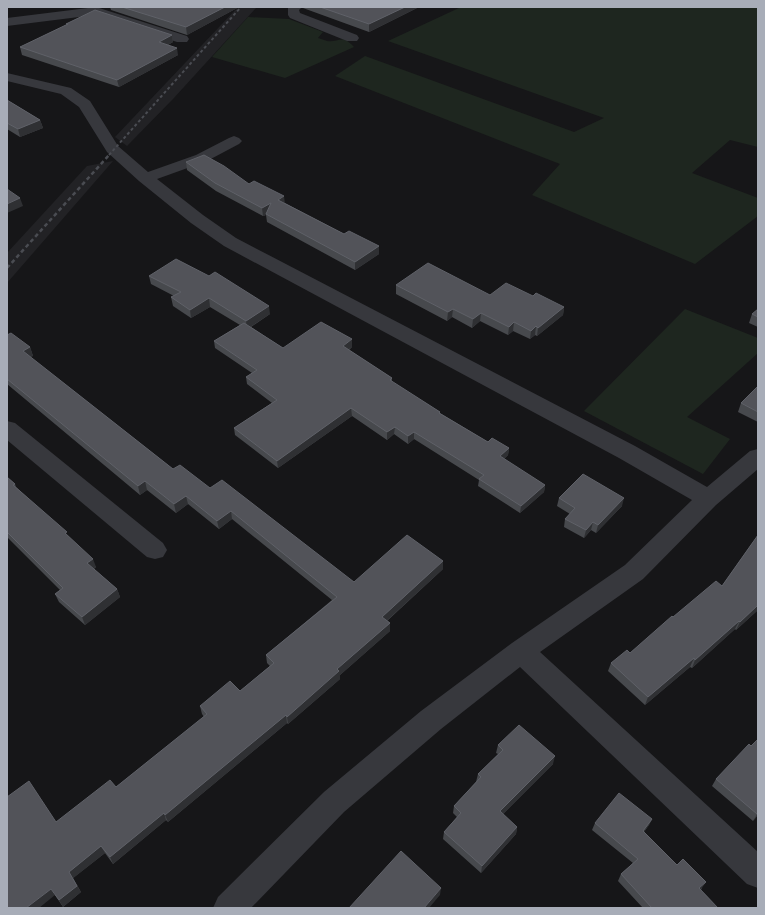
<svg xmlns="http://www.w3.org/2000/svg" width="765" height="915" font-family="'Source Sans 3',sans-serif">
  <style>
    .built { fill: #222225 }
    .green { fill: #1e261f }
    .lines { fill: none; stroke-linecap: round; stroke-linejoin: round }
    .minor { fill: #37383d; fill-rule: evenodd }
    .rail-far1 { stroke: #4a4c52; stroke-width: 2; stroke-dasharray: 3 2.5; stroke-linecap: butt }
    .rail { stroke: #4a4c52; stroke-width: 2.5; stroke-dasharray: 4 3; stroke-linecap: butt }
    .wall { fill: #47494d }
    .shaded-wall { fill: #2f3033 }
    .building { fill: #525359; stroke: #5f6168 }
  </style>
  <rect width="100%" height="100%" fill="#161618"/>
  <g class="built">
    <polygon points="238,7 257,7 173,99 127,146 115,137"/>
    <polygon points="113,161 7,283 7,253 87,166"/>
  </g>
  <g class="green">
    <polygon points="461,7 758,7 758,147 730,140 692,173 758,198 758,216 695,264 532,195 560,164 335,76 365,56 574,132 604,118 388,41"/>
    <path d="M248 17 289 19 323 32 318 38C321 39 324 40 327 41 338 43 342 33 354 47L285 78 212 57Z"/>
    <polygon points="685,309 758,338 758,353 687,417 730,439 703,474 584,411"/>
  </g>
  <g class="lines">
    <g class="minor">
      <polygon points="96,7 187,36 189,39 187,42 177,42 95,15 7,26 7,18"/>
      <polygon points="288,7 302,7 299,10 300,13 357,35 359,38 357,41 347,41 290,18 288,15"/>
      <polygon points="7,73 71,88 90,101 118,146 148,172 196,155 229,138 234,136 239,138 242,141 239,144 207,161 157,179 203,215 236,238 635,446 707,487 750,451 758,449 758,469 716,505 643,579 540,652 758,852 758,888 747,884 520,667 441,729 344,812 251,908 213,908 218,897 324,792 421,711 512,643 625,565 692,500 619,458 224,246 191,223 139,181 107,152 79,107 61,94 7,81"/>
      <polygon points="7,421 15,423 163,543 167,550 163,557 155,559 147,557 7,440"/>
    </g>
    <polyline class="rail-far1" points="109,155 241,7"/>
    <polyline class="rail" points="7,268 110,154"/>
  </g>
  <g class="wall">
    <polygon points="110,7 239,7 187,35 111,10"/>
    <polygon points="303,7 419,7 369,32 303,8"/>
    <polygon points="66,24 172,35 173,42 168,45 178,55 119,87 22,55 20,47 66,25"/>
    <polygon points="7,100 40,120 43,128 20,137 7,129"/>
    <polygon points="186,162 249,184 285,203 344,234 379,246 379,254 355,270 267,222 266,215 263,216 216,191 187,170"/>
    <polygon points="149,276 270,314 251,327 283,348 352,347 349,350 392,378 392,382 440,412 440,413 488,442 509,448 508,455 504,459 545,485 544,492 520,513 478,486 479,480 414,439 408,444 394,434 387,440 352,416 278,468 235,435 234,428 272,403 247,384 246,377 252,373 215,348 214,341 240,325 210,307 191,318 173,306 171,297 174,296 151,284"/>
    <polygon points="396,285 490,295 533,296 564,307 563,315 537,336 535,335 530,339 513,331 508,335 480,321 472,328 452,317 447,321 396,294"/>
    <polygon points="758,309 758,327 749,323 752,314"/>
    <polygon points="7,335 30,347 33,356 30,357 173,469 210,488 354,582 443,569 387,621 390,623 390,631 340,675 340,679 288,724 287,723 168,822 166,820 113,864 105,853 73,878 81,892 63,907 55,895 56,822 116,787 204,717 202,714 200,706 240,691 270,666 267,663 266,655 332,600 232,519 219,529 188,504 176,513 147,490 140,495 7,384"/>
    <polygon points="758,386 758,422 738,412 741,403"/>
    <polygon points="7,477 15,484 16,487 68,536 96,567 94,569 117,589 120,597 85,625 59,602 55,594 60,590 7,537"/>
    <polygon points="559,498 622,506 596,533 591,530 584,538 564,527 565,519 570,514 557,506"/>
    <polygon points="758,535 758,610 736,630 735,629 692,668 690,667 645,705 608,671 611,663 630,653 673,617 722,586"/>
    <polygon points="758,739 758,815 753,821 712,786 716,779 751,746"/>
    <polygon points="498,745 553,764 503,814 517,827 516,834 481,873 443,839 444,832 457,817 453,813 454,806 476,782 478,774 498,754 496,753"/>
    <polygon points="652,819 649,825 644,832 677,865 702,888 701,890 718,908 643,908 618,881 621,874 633,863 592,830 595,823"/>
  </g>
  <g class="shaded-wall">
    <polygon points="225,7 239,7 187,35 186,27"/>
    <polygon points="405,7 419,7 369,32 369,24"/>
    <polygon points="172,35 173,42 160,49 159,42"/>
    <polygon points="177,48 178,55 119,87 117,80"/>
    <polygon points="40,120 43,128 20,137 18,129"/>
    <polygon points="284,196 285,204 278,200"/>
    <polygon points="20,198 23,206 7,213 7,204"/>
    <polygon points="271,203 266,214 266,215 263,216 262,208"/>
    <polygon points="379,246 379,254 355,270 355,262"/>
    <polygon points="209,298 210,307 191,318 190,310"/>
    <polygon points="269,306 270,314 247,329 246,321"/>
    <polygon points="564,307 563,315 537,336 538,328"/>
    <polygon points="453,309 452,317 447,321 448,312"/>
    <polygon points="481,313 480,321 472,328 473,319"/>
    <polygon points="514,322 513,331 508,335 509,327"/>
    <polygon points="536,326 535,335 530,339 531,331"/>
    <polygon points="352,339 352,347 343,353 343,346"/>
    <polygon points="30,347 33,356 26,359 23,351"/>
    <polygon points="351,408 352,416 278,468 277,461"/>
    <polygon points="395,427 394,434 387,440 387,432"/>
    <polygon points="414,432 414,439 408,444 408,436"/>
    <polygon points="509,448 508,455 499,464 500,456"/>
    <polygon points="145,481 147,490 140,495 138,486"/>
    <polygon points="545,485 544,492 520,513 521,506"/>
    <polygon points="186,496 188,504 176,513 174,504"/>
    <polygon points="624,498 622,506 596,533 598,525"/>
    <polygon points="231,511 232,519 219,529 217,521"/>
    <polygon points="593,522 591,530 584,538 586,530"/>
    <polygon points="93,559 96,567 90,571 87,563"/>
    <polygon points="443,561 443,569 382,625 382,617"/>
    <polygon points="117,589 120,597 85,625 82,617"/>
    <polygon points="758,605 758,610 736,630 740,622"/>
    <polygon points="739,621 735,629 692,668 695,660"/>
    <polygon points="390,623 390,631 340,675 340,679 288,724 287,717 337,669"/>
    <polygon points="694,658 690,667 645,705 648,697"/>
    <polygon points="286,715 287,723 168,822 165,815"/>
    <polygon points="555,756 553,764 498,819 500,811"/>
    <polygon points="164,813 166,820 113,864 110,857"/>
    <polygon points="758,813 758,815 753,821"/>
    <polygon points="652,819 649,825 640,837 643,831"/>
    <polygon points="517,827 516,834 481,873 482,866"/>
    <polygon points="101,846 105,853 72,879 69,872"/>
    <polygon points="706,882 702,888 696,894 699,888"/>
    <polygon points="77,886 81,892 63,907 59,900"/>
    <polygon points="441,888 440,895 429,908 424,908"/>
    <polygon points="51,889 55,895 39,908 26,908"/>
  </g>
  <g class="building">
    <polygon points="122,7 225,7 186,27"/>
    <polygon points="320,7 405,7 369,24"/>
    <polygon points="95,10 172,35 159,42 177,48 117,80 20,47 68,24 66,24"/>
    <polygon points="7,100 40,120 18,129 7,123"/>
    <polygon points="204,155 224,166 249,184 254,181 284,196 278,200 344,234 349,231 379,246 355,262 266,214 271,203 262,208 215,183 186,162"/>
    <polygon points="7,189 20,198 7,204"/>
    <polygon points="176,259 209,276 215,272 269,306 246,321 209,298 190,310 171,297 181,292 149,276"/>
    <polygon points="428,263 490,295 506,283 533,296 536,293 564,307 538,328 536,326 531,331 514,322 509,327 481,313 473,319 453,309 448,312 396,285"/>
    <polygon points="758,309 758,317 752,314"/>
    <polygon points="321,322 352,339 343,346 392,378 390,380 440,412 439,413 488,442 492,438 509,448 500,456 545,485 521,506 479,479 484,475 414,432 408,436 395,427 387,432 351,408 277,461 234,428 277,400 246,377 257,370 214,341 244,323 283,348"/>
    <polygon points="11,333 30,347 23,351 173,469 180,465 210,488 222,480 354,582 407,535 443,561 382,617 390,623 337,669 339,671 287,717 286,715 165,815 164,813 110,857 101,846 69,872 77,886 59,900 51,889 26,908 7,908 7,797 29,781 56,822 110,780 116,787 207,714 200,706 230,681 240,691 274,663 266,655 337,597 231,511 217,521 186,496 174,504 145,481 138,486 7,379 7,335"/>
    <polygon points="758,386 758,412 741,403"/>
    <polygon points="583,474 624,498 598,525 593,522 586,530 565,519 575,508 559,498"/>
    <polygon points="7,477 15,484 13,485 67,532 65,533 93,559 87,563 117,589 82,617 55,594 63,588 7,532"/>
    <polygon points="758,535 758,605 740,622 739,621 695,660 694,658 648,697 611,663 627,650 630,653 672,616 673,617 716,581 722,586"/>
    <polygon points="519,725 555,756 500,811 517,827 482,866 444,832 461,813 454,806 481,777 478,774 503,750 498,745"/>
    <polygon points="758,739 758,813 757,814 716,779 749,744 751,746"/>
    <polygon points="619,793 652,819 643,831 677,865 683,859 706,882 699,888 718,908 652,908 621,874 638,859 595,823"/>
    <polygon points="401,851 441,888 424,908 349,908"/>
  </g>
  <rect width="765" height="915" fill="none" stroke="#a8adb8" stroke-width="16"/>
</svg>
